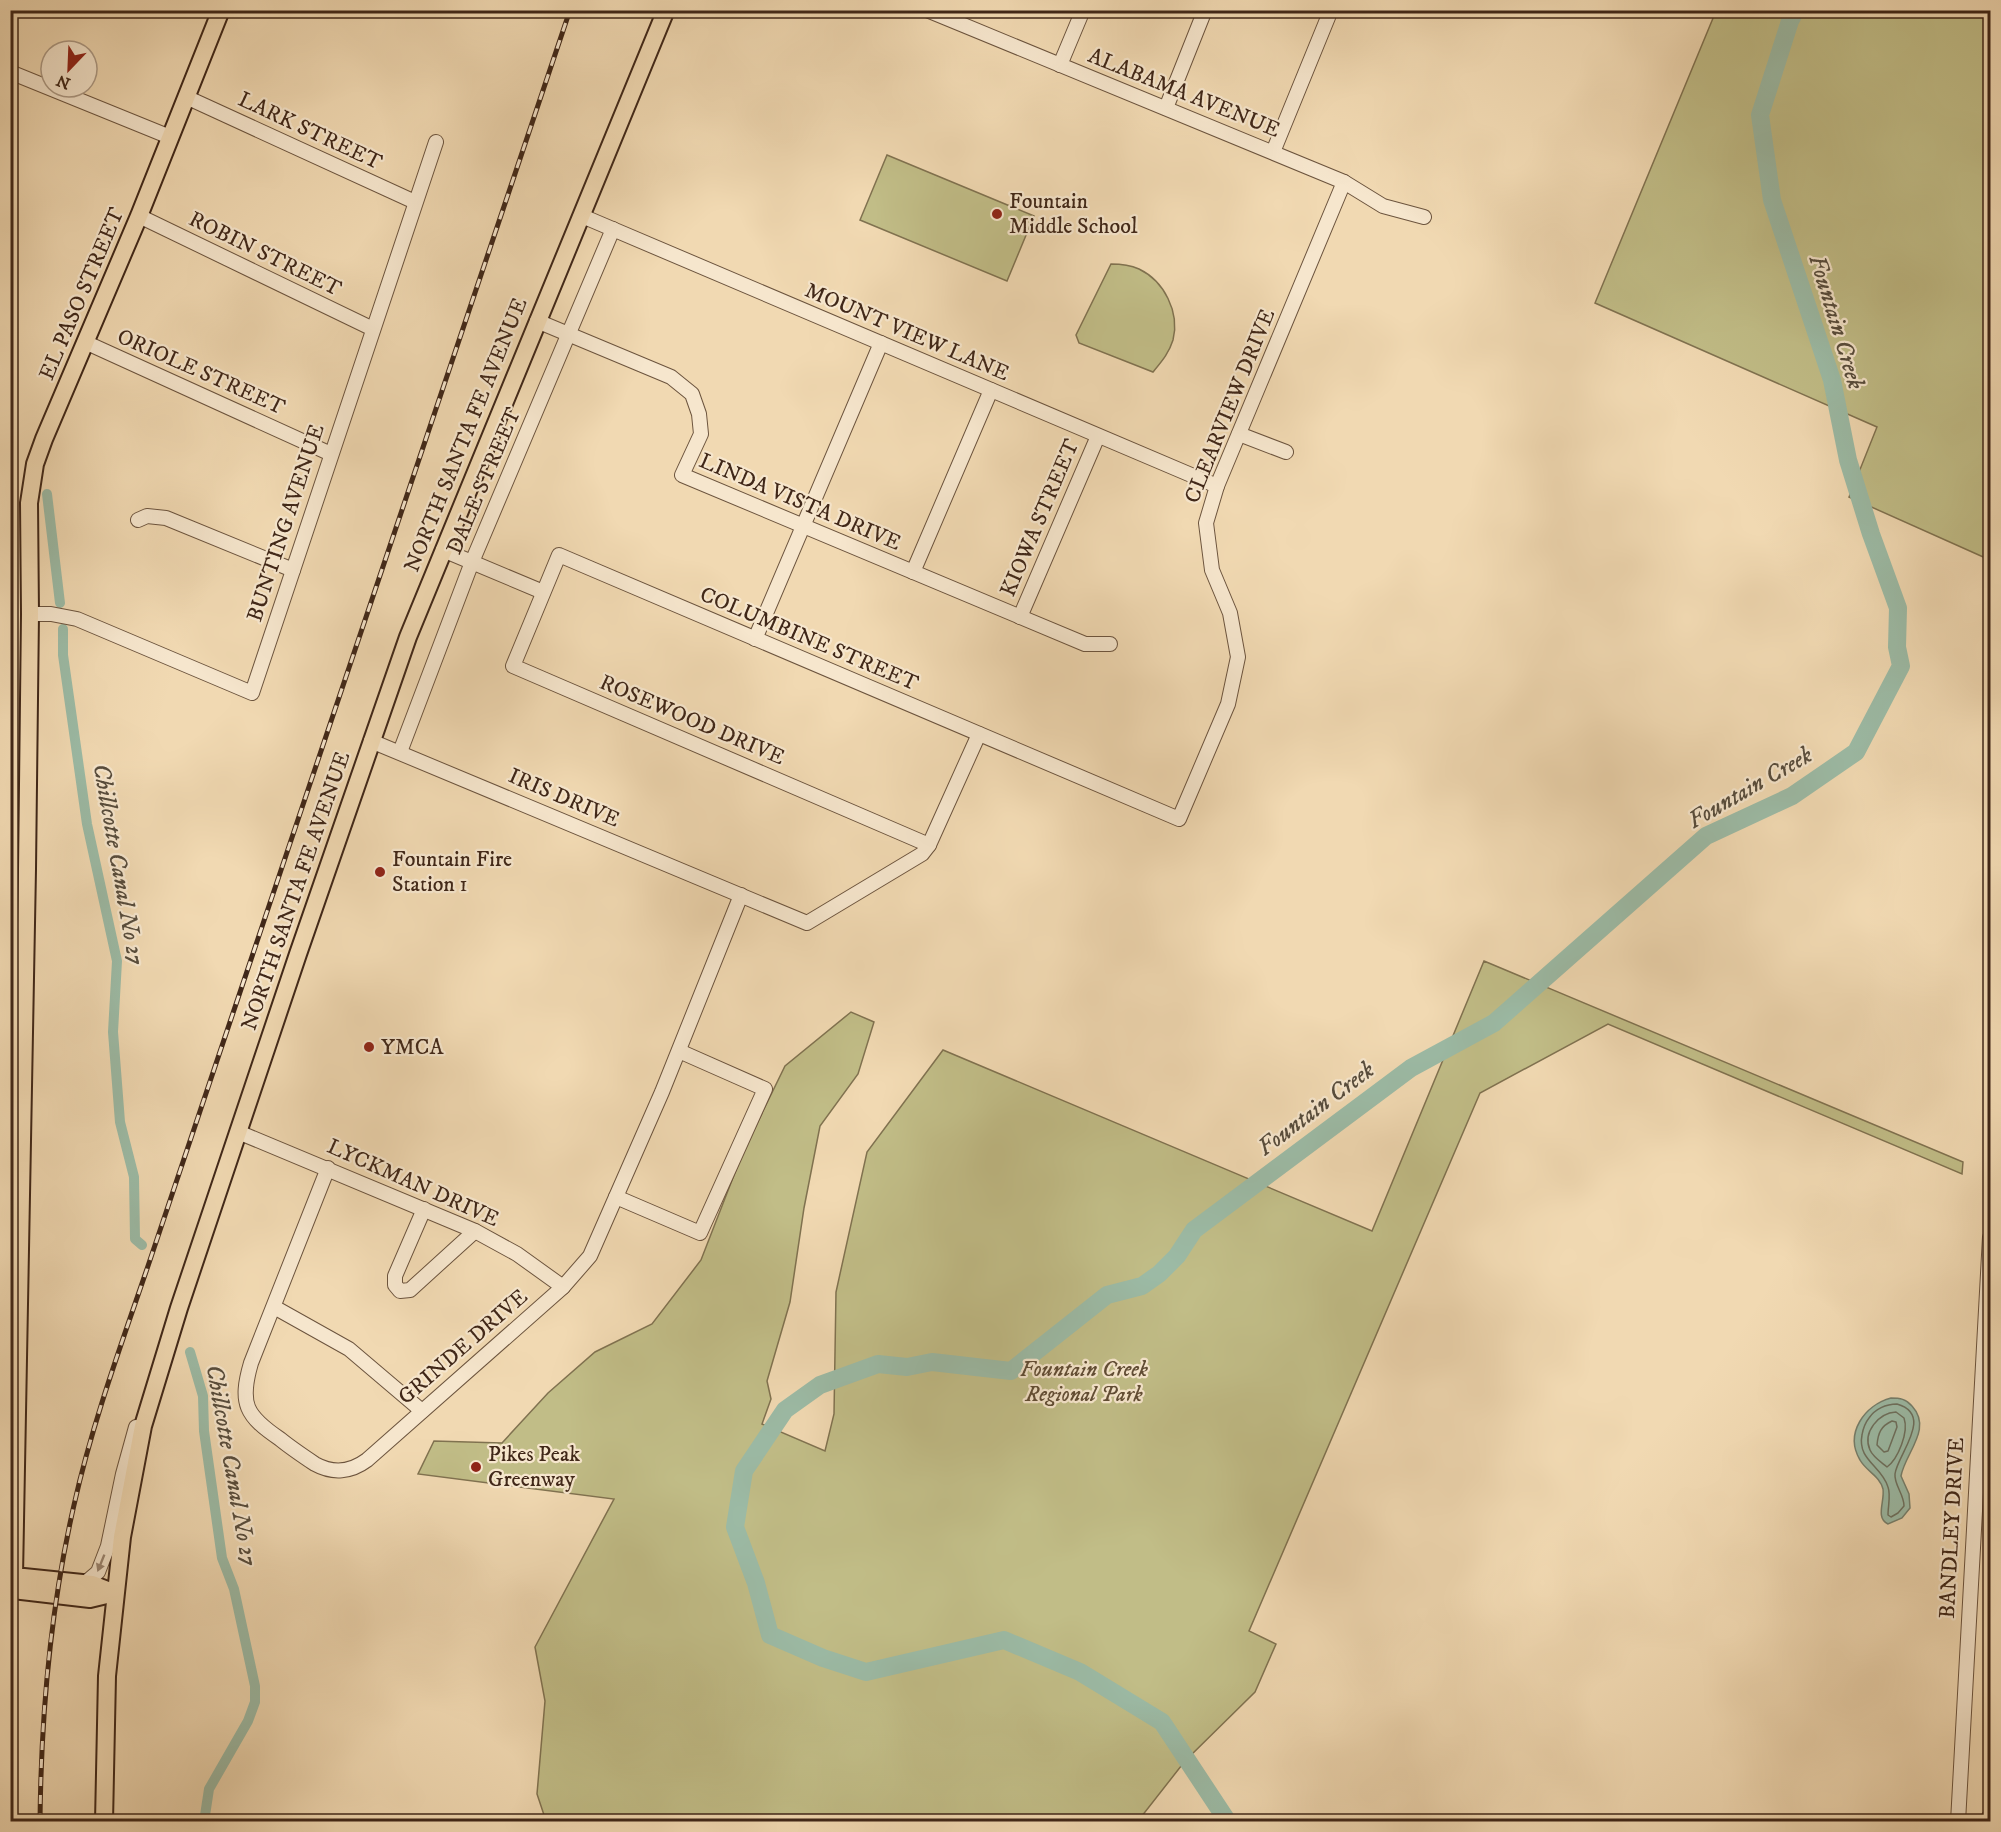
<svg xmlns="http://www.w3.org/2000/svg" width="2001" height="1832" font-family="'IM FELL DW Pica',serif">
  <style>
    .green { fill: #c1bd87; stroke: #807250; stroke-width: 1.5 }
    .water { fill: #9cbba6; stroke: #77806d; stroke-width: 1.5 }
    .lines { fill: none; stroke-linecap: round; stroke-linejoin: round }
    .shore { stroke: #6e715f; stroke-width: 1.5 }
    .canal { stroke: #9cbba6; stroke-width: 10 }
    .river { stroke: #9cbba6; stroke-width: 18 }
    .minor-casing { stroke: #6c543e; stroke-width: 16 }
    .major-casing { stroke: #402718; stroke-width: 20 }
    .highway-casing { stroke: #402718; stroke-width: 21 }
    .minor { stroke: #f6e6cd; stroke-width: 14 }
    .major { stroke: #f1d9b2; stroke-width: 16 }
    .highway { stroke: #f1d9b2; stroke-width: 18 }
    .rail-casing { stroke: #402718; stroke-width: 5 }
    .rail { stroke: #f6e6cd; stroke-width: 3; stroke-dasharray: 9; stroke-linecap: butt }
    .oneway { fill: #9b8672 }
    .poi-dot { fill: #8f2418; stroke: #f6e6cd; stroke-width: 2 }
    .labels { text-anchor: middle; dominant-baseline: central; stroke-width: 4.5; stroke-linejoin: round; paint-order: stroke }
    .street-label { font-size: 22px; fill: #402718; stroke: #f6e6cd }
    .poi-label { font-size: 22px; fill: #402718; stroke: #f6e6cd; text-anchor: start }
    .park-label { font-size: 22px; font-style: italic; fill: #604c34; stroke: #f6e6cd }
    .water-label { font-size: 24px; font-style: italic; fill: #574c3c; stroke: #f6e6cd }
  </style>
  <rect width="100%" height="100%" fill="#f1d9b2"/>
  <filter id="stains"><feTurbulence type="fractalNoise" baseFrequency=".00333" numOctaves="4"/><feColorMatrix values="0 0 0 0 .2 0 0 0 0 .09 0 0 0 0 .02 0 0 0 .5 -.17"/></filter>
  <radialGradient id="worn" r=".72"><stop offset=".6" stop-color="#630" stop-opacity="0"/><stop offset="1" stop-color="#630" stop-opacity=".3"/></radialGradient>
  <g class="green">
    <polygon points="1716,11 1990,11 1990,560 1849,497 1877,427 1595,303"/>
    <polygon points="887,155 1034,216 1007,281 860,220"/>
    <path d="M1111 264C1120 264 1130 265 1139 269 1164 281 1180 312 1173 340 1169 353 1162 361 1153 372L1079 343 1076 335Z"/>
    <polygon points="1484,961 1963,1162 1962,1174 1608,1024 1480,1093 1249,1631 1276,1644 1255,1692 1185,1761 1138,1821 546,1821 537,1794 545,1701 535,1647 614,1499 418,1474 434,1441 502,1443 548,1393 595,1352 652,1324 701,1260 743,1152 785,1066 851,1012 874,1022 858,1074 820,1126 804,1208 790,1302 767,1381 771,1399 762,1424 825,1451 834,1414 836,1292 867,1152 943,1050 1372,1231"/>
  </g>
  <path class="water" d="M1891 1398C1900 1398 1906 1399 1912 1406 1933 1429 1905 1453 1901 1476L1909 1494 1910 1508 1902 1518 1888 1524C1875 1518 1885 1501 1883 1489 1880 1476 1866 1471 1860 1460 1844 1433 1865 1405 1891 1398Z"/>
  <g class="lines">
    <g class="shore">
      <path d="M1897 1404C1935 1415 1897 1455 1895 1474 1894 1485 1904 1494 1904 1506L1898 1513 1891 1517 1888 1515C1888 1506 1891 1495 1888 1487 1882 1466 1857 1460 1862 1435 1863 1429 1865 1423 1869 1418 1875 1409 1886 1404 1897 1404Z"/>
      <path d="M1896 1412 1904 1418C1909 1432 1898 1459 1887 1467 1881 1462 1873 1457 1870 1450 1862 1432 1879 1413 1896 1412Z"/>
      <path d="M1892 1421 1896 1422 1897 1427 1888 1451 1884 1452 1877 1445C1878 1433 1881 1426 1892 1421Z"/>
    </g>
    <g class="canal">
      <polyline points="47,494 60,603"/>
      <polyline points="63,629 63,655 87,824 117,961 113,1032 120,1122 134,1177 135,1239 142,1245"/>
      <polyline points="190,1352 203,1396 204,1431 222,1558 234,1589 255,1686 255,1702 248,1721 209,1789 204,1822"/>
    </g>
    <polyline class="river" points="1228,1822 1162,1722 1080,1672 1004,1640 866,1672 823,1658 770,1635 756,1583 735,1527 744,1471 785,1410 820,1385 878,1364 907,1367 932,1362 1011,1371 1107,1295 1142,1286 1159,1274 1177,1256 1194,1230 1411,1068 1494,1023 1706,836 1792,796 1856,752 1901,666 1897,647 1898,608 1871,534 1848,460 1832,380 1772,200 1760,115 1790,21 1796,10"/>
    <defs>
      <g id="minor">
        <polyline points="927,10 1344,182 1383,206 1424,217"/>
        <polyline points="1060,65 1083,10"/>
        <polyline points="10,72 170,137"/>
        <polyline points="186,97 415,202"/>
        <polyline points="1166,108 1205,10"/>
        <polyline points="1273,152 1331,10"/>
        <polyline points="139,216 373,329"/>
        <polyline points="582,216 1217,486"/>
        <polyline points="537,321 671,377 692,394 699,414 701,434 682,475 1085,644 1110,644"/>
        <polyline points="87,343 331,454"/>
        <polyline points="1239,434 1286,452"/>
        <polyline points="138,520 147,516 166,518 293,570"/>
        <polyline points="443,550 543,592"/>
        <polyline points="913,572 991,390"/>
        <polyline points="30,614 51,614 77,619 252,693 436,142"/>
        <polyline points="1020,617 1098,436"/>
        <polyline points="755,639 881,343"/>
        <polyline points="371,741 807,923 922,854 929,845 979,734"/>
        <polyline points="400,752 472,562 613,229"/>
        <polyline points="929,845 513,666 559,555 1179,819 1228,704 1238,657 1230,613 1212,570 1206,523 1217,486 1344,182"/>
        <polyline points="238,1132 475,1231 517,1254 563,1287"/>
        <path d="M328 1168 251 1363C239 1404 246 1416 280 1439 291 1448 303 1456 315 1464 333 1474 351 1472 367 1460L563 1287 590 1256 662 1092 741 895"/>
        <polyline points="616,1197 700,1233 765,1089 679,1051"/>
        <polyline points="424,1209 395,1276 395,1285 400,1291 410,1290 475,1231"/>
        <polyline points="274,1307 349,1349 422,1411"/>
        <polyline points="85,1583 98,1572 108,1546 123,1474 136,1427"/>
        <polyline points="1958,1822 1990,1237"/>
      </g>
      <g id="major">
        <polyline points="13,1590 90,1599 115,1593"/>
        <polyline points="115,1593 92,1584 14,1576 27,869 30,614 29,503 35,464 44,439 139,216 221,10"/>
        <polyline points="104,1822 107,1676 122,1537 143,1426 179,1308 298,954 408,637 666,10"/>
      </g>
      <polyline id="highway" points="1990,1822 1990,1820"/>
    </defs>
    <use href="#minor" class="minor-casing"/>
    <use href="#major" class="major-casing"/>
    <use href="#highway" class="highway-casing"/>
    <use href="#minor" class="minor"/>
    <use href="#major" class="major"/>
    <use href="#highway" class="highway"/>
    <defs>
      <path id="rail" d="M40 1822C41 1714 50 1610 74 1505 92 1424 121 1345 148 1266L570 10"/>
    </defs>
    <use href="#rail" class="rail-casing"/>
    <use href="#rail" class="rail"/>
  </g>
  <defs><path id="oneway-solid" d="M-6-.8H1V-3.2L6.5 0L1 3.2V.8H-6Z" transform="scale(1.5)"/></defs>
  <use class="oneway" href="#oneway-solid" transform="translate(101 1563) rotate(112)"/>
  <g class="poi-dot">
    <circle cx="997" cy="214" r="6"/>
    <circle cx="380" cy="872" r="6"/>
    <circle cx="369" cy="1047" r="6"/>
    <circle cx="476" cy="1467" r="6"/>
  </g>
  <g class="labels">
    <g class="street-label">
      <text transform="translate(1184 93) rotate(22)">ALABAMA AVENUE</text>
      <text transform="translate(310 131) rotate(25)">LARK STREET</text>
      <text transform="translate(265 254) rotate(26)">ROBIN STREET</text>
      <text transform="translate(82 294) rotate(-67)">EL PASO STREET</text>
      <text transform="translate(907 332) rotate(23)">MOUNT VIEW LANE</text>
      <text transform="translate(201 372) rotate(24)">ORIOLE STREET</text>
      <text transform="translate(1230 406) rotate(-68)">CLEARVIEW DRIVE</text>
      <text transform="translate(466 435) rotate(-68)">NORTH SANTA FE AVENUE</text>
      <text transform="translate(484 481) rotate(-67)">DALE STREET</text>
      <text transform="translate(800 502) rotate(23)">LINDA VISTA DRIVE</text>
      <text transform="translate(1040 518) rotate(-67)">KIOWA STREET</text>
      <text transform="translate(286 523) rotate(-72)">BUNTING AVENUE</text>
      <text transform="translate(809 639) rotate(23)">COLUMBINE STREET</text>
      <text transform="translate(692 720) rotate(23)">ROSEWOOD DRIVE</text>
      <text transform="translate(564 798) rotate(23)">IRIS DRIVE</text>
      <text transform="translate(296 891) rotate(-71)">NORTH SANTA FE AVENUE</text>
      <text transform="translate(413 1183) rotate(24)">LYCKMAN DRIVE</text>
      <text transform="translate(463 1347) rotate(-41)">GRINDE DRIVE</text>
      <text transform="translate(1952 1528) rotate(-87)">BANDLEY DRIVE</text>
    </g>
    <g class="poi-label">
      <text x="1009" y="201">Fountain<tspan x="1009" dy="25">Middle School</tspan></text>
      <text x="392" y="859">Fountain Fire<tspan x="392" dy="25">Station 1</tspan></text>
      <text x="381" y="1047">YMCA</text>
      <text x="488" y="1454">Pikes Peak<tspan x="488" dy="25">Greenway</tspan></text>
    </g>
    <g class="park-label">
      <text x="1084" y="1369">Fountain Creek<tspan x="1084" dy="25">Regional Park</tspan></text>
    </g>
    <g class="water-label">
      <text transform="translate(1836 322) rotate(73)">Fountain Creek</text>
      <text transform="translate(1750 788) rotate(-30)">Fountain Creek</text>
      <text transform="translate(118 864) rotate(80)">Chillcotte Canal No 27</text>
      <text transform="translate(1316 1109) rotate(-37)">Fountain Creek</text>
      <text transform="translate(231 1465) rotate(80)">Chillcotte Canal No 27</text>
    </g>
  </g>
  <rect width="2001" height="1832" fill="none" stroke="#f1d9b2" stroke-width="36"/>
  <rect x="12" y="12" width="1977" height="1808" fill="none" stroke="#402718" stroke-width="3"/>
  <rect x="18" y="18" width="1965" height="1796" fill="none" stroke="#402718" stroke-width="1.5"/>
  <g transform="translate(69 69) rotate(203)"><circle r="28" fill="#f6e6cd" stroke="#ad9a85" stroke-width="1.5"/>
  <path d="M0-4.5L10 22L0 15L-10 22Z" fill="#8f2418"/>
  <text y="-9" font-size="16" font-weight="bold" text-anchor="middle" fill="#402718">N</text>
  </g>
  <rect width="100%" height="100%" filter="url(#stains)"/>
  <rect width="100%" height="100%" fill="url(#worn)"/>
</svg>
